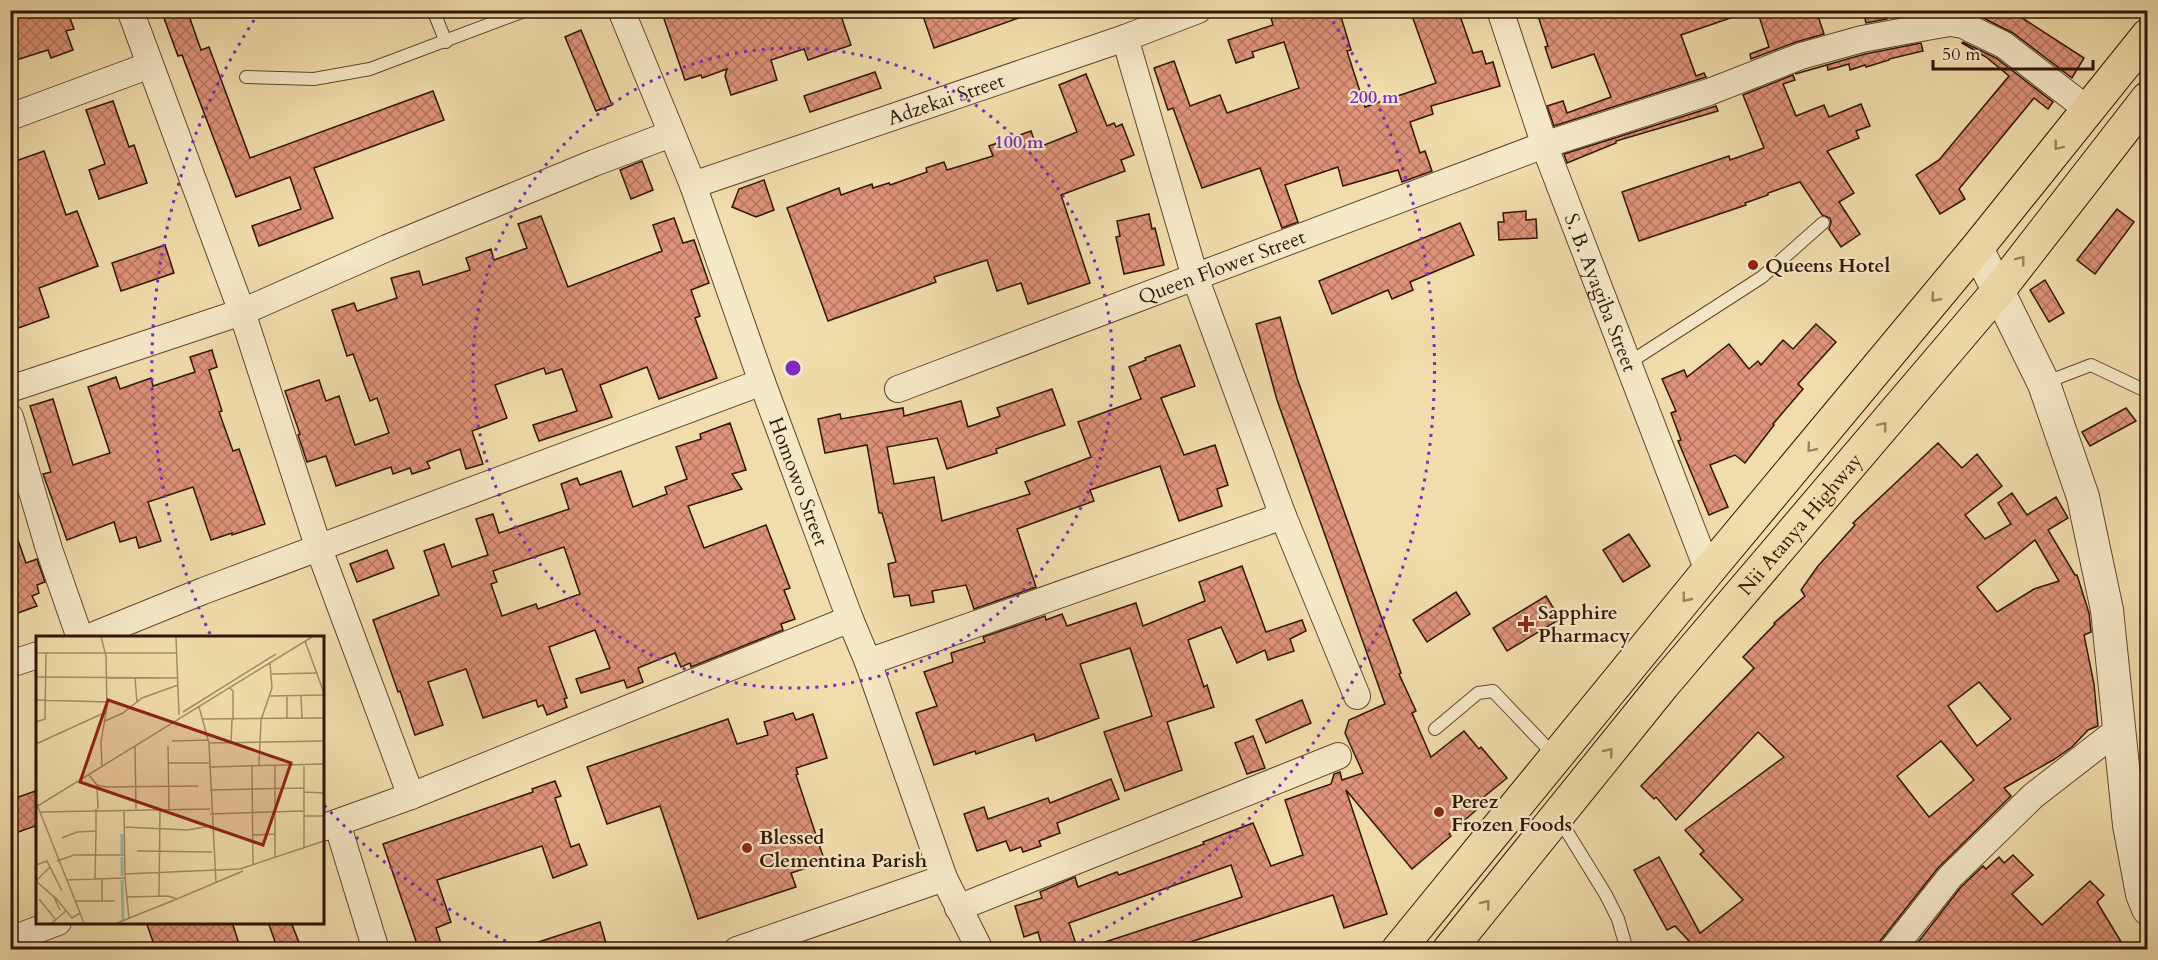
<svg xmlns="http://www.w3.org/2000/svg" width="2158" height="960" font-family="Cardo,serif">
  <style>
    .building { fill: url(#building-cross-hatch); stroke: #301507; stroke-width: 1.5; fill-rule: evenodd }
    .lines { fill: none; stroke-linecap: round; stroke-linejoin: round }
    .service-casing { stroke: #604730; stroke-width: 14 }
    .minor-casing { stroke: #604730; stroke-width: 28 }
    .tertiary-casing { stroke: #604730; stroke-width: 34 }
    .primary-casing { stroke: #301507; stroke-width: 35 }
    .service { stroke: #f6e9c8; stroke-width: 12 }
    .minor { stroke: #f6e9c8; stroke-width: 26 }
    .tertiary { stroke: #f6e9c8; stroke-width: 32 }
    .primary { stroke: #f1ddab; stroke-width: 33 }
    .oneway { stroke: #9a8361 }
    .ring { fill: none; stroke: #7b2cbf; stroke-width: 3; stroke-dasharray: 3 6 }
    .poi-dot { fill: #8f2418; stroke: #f6e9c8; stroke-width: 2 }
    .labels { text-anchor: middle; dominant-baseline: central; stroke-width: 4.5; stroke-linejoin: round; paint-order: stroke }
    .street-label { font-size: 20px; fill: #301507; stroke: #f6e9c8 }
    .poi-label { font-size: 20px; font-weight: bold; fill: #301507; stroke: #f6e9c8; text-anchor: start }
    .inset-river { fill: none; stroke: #9bbca7; stroke-width: 3 }
    .inset-road { fill: none; stroke: #a48d69; stroke-width: 1.5 }
    .view { fill: #8f2418; fill-opacity: 0.15; stroke: #8f2418; stroke-width: 3 }
    .inset-edge { fill: none; stroke: #301507; stroke-width: 3 }
    .centre { fill: #7b2cbf; stroke: #f6e9c8; stroke-width: 3 }
    .ring-label { font-size: 18px; text-anchor: middle; font-weight: bold; fill: #7b2cbf; stroke: #f6e9c8; stroke-width: 4.5; stroke-linejoin: round; paint-order: stroke }
  </style>
  <defs>
    <pattern id="building-cross-hatch" width="8" height="8" patternUnits="userSpaceOnUse" patternTransform="scale(1.5)"><rect width="8" height="8" fill="#de9279"/><path d="M0 0l8 8M0 8l8-8" fill="none" stroke="#b47661"/></pattern>
  </defs>
  <rect width="100%" height="100%" fill="#f1ddab"/>
  <filter id="stains"><feTurbulence type="fractalNoise" baseFrequency=".00333" numOctaves="4"/><feColorMatrix values="0 0 0 0 .2 0 0 0 0 .09 0 0 0 0 .02 0 0 0 .5 -.17"/></filter>
  <radialGradient id="worn" r=".72"><stop offset=".6" stop-color="#630" stop-opacity="0"/><stop offset="1" stop-color="#630" stop-opacity=".3"/></radialGradient>
  <g class="building">
    <polygon points="10,10 67,10 74,29 66,31 73,50 51,58 48,50 10,62"/>
    <polygon points="161,10 187,10 201,50 209,47 250,158 433,91 444,120 314,168 333,218 259,246 252,226 301,209 290,177 236,197 182,55 178,56"/>
    <polygon points="661,10 839,10 851,45 808,60 804,49 771,60 777,80 731,95 725,76 727,69 702,78 701,75 685,80"/>
    <polygon points="921,10 1033,10 1033,13 934,48"/>
    <polygon points="1295,10 1303,10 1305,18 1331,10 1339,10 1351,50 1347,51 1365,107 1436,83 1410,10 1458,10 1473,53 1482,51 1486,64 1493,62 1500,86 1431,106 1433,114 1410,122 1420,153 1425,151 1432,171 1402,182 1398,170 1343,186 1338,167 1285,185 1298,222 1282,228 1260,168 1202,188 1173,108 1168,110 1154,68 1174,61 1190,106 1220,95 1227,113 1299,88 1284,42 1252,52 1254,57 1236,63 1228,40 1273,25 1271,18"/>
    <polygon points="1536,10 1745,10 1745,13 1681,35 1696,76 1704,73 1706,77 1554,126 1547,106 1563,101 1567,113 1611,97 1594,54 1552,68 1545,47 1548,46"/>
    <polygon points="1757,10 1816,10 1824,34 1796,42 1751,59 1750,54 1769,47"/>
    <polygon points="1863,10 1885,10 1887,19 1866,23"/>
    <polygon points="1980,10 2010,10 2084,58 2072,78 2013,33 1977,15"/>
    <polygon points="581,30 612,105 596,111 565,37"/>
    <polygon points="1963,42 1996,58 2053,102 2048,109 2034,98 1959,189 1965,199 1940,214 1916,175 1939,160 2009,76 1986,57 1962,43"/>
    <polygon points="1921,43 1923,51 1889,59 1889,60 1866,67 1865,65 1850,70 1849,64 1828,70 1827,65 1795,74 1865,54"/>
    <polygon points="875,72 881,88 810,112 804,96"/>
    <polygon points="1086,74 1107,126 1114,123 1116,127 1122,124 1134,155 1121,160 1125,171 1061,195 1090,283 1028,304 1021,283 997,291 987,260 934,277 936,282 828,321 787,208 839,188 841,195 872,184 873,188 889,183 890,185 927,172 926,168 944,162 947,170 993,156 989,146 1031,131 1037,148 1077,132 1059,85"/>
    <polygon points="1793,75 1795,80 1783,84 1796,116 1824,105 1829,117 1861,104 1870,126 1856,131 1859,138 1827,151 1854,193 1839,202 1860,234 1841,247 1829,229 1831,222 1830,218 1822,215 1800,182 1768,193 1768,195 1745,203 1746,205 1639,241 1622,192 1729,156 1730,160 1764,148 1743,95"/>
    <polygon points="113,101 129,147 134,145 147,183 99,199 89,170 105,164 86,110"/>
    <polygon points="1716,106 1718,111 1616,141 1616,143 1567,163 1564,154"/>
    <polygon points="44,151 66,215 77,211 98,266 39,288 49,317 10,331 10,163"/>
    <polygon points="642,161 653,190 631,199 620,170"/>
    <polygon points="764,180 774,210 756,217 732,207 739,189"/>
    <polygon points="2117,209 2134,222 2095,274 2077,260"/>
    <polygon points="1526,211 1526,220 1536,219 1537,238 1499,240 1498,222 1504,222 1503,213"/>
    <polygon points="1149,214 1152,229 1155,228 1164,265 1124,274 1116,237 1120,236 1117,221"/>
    <polygon points="541,216 568,287 662,251 653,225 674,218 683,243 694,240 709,283 691,290 700,316 695,318 717,378 659,399 647,367 600,385 612,417 539,441 533,425 577,411 562,369 546,374 544,368 495,385 507,418 472,431 483,464 466,469 460,449 427,462 430,468 412,474 410,468 393,474 391,467 336,486 326,456 307,462 298,435 300,434 285,391 319,380 326,401 339,396 355,445 389,433 377,398 370,401 353,354 347,356 332,310 354,303 357,311 397,298 391,278 419,271 423,285 470,270 466,258 491,249 494,260 527,248 518,224"/>
    <polygon points="1460,223 1474,255 1410,282 1413,290 1392,299 1388,290 1332,314 1319,281"/>
    <polygon points="165,245 174,273 121,291 112,263"/>
    <polygon points="2045,280 2064,313 2049,322 2030,290"/>
    <polygon points="1280,317 1297,378 1401,673 1399,674 1416,711 1412,713 1431,757 1464,731 1479,749 1481,747 1507,778 1479,801 1482,805 1449,834 1451,836 1412,869 1346,790 1387,914 1344,928 1333,895 1166,950 1094,950 1093,946 1242,897 1231,865 1069,923 1078,950 1043,950 1038,932 1024,937 1015,906 1042,898 1040,892 1075,877 1078,887 1117,872 1119,875 1204,844 1203,842 1253,823 1271,866 1303,855 1285,800 1331,784 1334,774 1340,772 1342,780 1363,773 1345,733 1349,720 1385,704 1277,400 1256,324"/>
    <polygon points="1816,324 1836,342 1798,384 1803,389 1773,424 1774,425 1745,463 1735,455 1710,465 1728,507 1709,515 1678,441 1681,440 1671,413 1676,411 1662,379 1684,370 1687,377 1729,344 1749,369 1758,361 1761,365 1783,340 1793,349"/>
    <polygon points="1180,345 1195,386 1161,398 1184,455 1215,445 1228,485 1217,489 1222,506 1179,521 1160,466 1090,490 1094,501 1017,529 1036,587 974,609 966,585 932,591 934,602 911,606 909,595 894,597 888,564 896,562 882,513 879,513 867,445 825,453 818,419 840,414 841,419 903,408 904,416 961,401 968,427 1000,416 997,408 1052,389 1065,425 996,449 997,453 947,469 937,438 887,447 894,484 934,477 942,521 1030,494 1025,482 1091,457 1078,422 1141,399 1129,367 1146,360 1145,358"/>
    <polygon points="212,350 217,367 209,370 222,411 219,412 233,451 239,449 265,524 232,535 232,533 211,540 193,487 148,502 161,541 139,548 136,537 120,542 114,522 67,540 43,474 51,472 30,406 53,399 73,465 110,453 88,387 116,377 120,389 151,378 153,386 195,372 190,357"/>
    <polygon points="2126,408 2136,421 2090,446 2082,432"/>
    <path d="M730 423 746 470 732 474 742 489 688 506 704 548 766 525 790 588 784 590 795 619 781 624 783 630 691 667 690 663 681 667 675 653 638 668 643 682 627 688 624 680 581 693 576 679 610 668 595 630 549 647 567 698 564 699 567 707 547 715 543 705 538 707 536 700 483 718 466 669 428 682 443 725 415 735 400 691 398 692 373 620 439 595 424 551 444 544 452 567 488 555 476 519 493 514 499 533 569 509 561 484 577 478 580 485 621 471 633 507 667 494 665 487 687 479 676 447 701 439 700 434ZM564 547 580 594 538 609 536 604 502 616 491 584 497 582 493 571Z"/>
    <path d="M1938 443 1962 468 1977 454 2002 486 1965 515 1985 539 2011 524 1998 503 2012 493 2027 515 2056 497 2068 518 2048 530 2075 575H2077L2089 613 2091 632 2084 635 2094 684 2098 726 2088 730 2072 747 2053 760 2004 788 2011 796 1938 868 1880 941 1877 950H1679L1689 941 1675 926 1667 930 1634 870 1659 857 1700 933 1743 900 1700 854 1704 851 1685 830 1784 757 1758 732 1676 820 1656 797 1654 799 1641 786 1754 668 1743 657 1775 624 1774 623 1805 596 1801 590 1818 566 1855 525 1853 523ZM2035 540 2059 581 2034 589 1997 612 1977 587ZM1979 682 2011 719 1977 746 1948 706ZM1941 741 1974 780 1929 817 1897 776Z"/>
    <polygon points="13,526 26,563 37,559 45,582 37,585 39,593 32,596 37,606 10,616 10,527"/>
    <polygon points="1629,534 1650,566 1623,582 1603,550"/>
    <polygon points="387,550 394,568 357,582 350,564"/>
    <polygon points="1242,566 1266,632 1302,620 1306,631 1290,639 1294,651 1268,660 1265,650 1237,663 1221,627 1188,640 1204,687 1207,685 1214,707 1167,722 1182,770 1125,791 1104,732 1152,716 1130,648 1080,664 1099,718 1036,741 1034,734 976,754 975,751 934,765 916,713 937,706 924,672 953,662 951,653 985,642 983,637 1045,616 1046,620 1062,614 1067,626 1136,603 1143,626 1205,601 1199,582"/>
    <polygon points="1456,592 1470,614 1427,642 1413,620"/>
    <polygon points="1546,596 1560,619 1507,651 1493,628"/>
    <polygon points="1302,700 1311,723 1266,743 1256,720"/>
    <polygon points="793,713 796,720 813,714 827,758 796,768 798,774 796,775 825,862 791,873 796,887 698,919 660,806 607,824 587,767 728,719 737,744 768,735 764,722"/>
    <polygon points="1253,736 1265,768 1247,774 1235,743"/>
    <polygon points="1111,779 1119,799 1057,823 1060,833 1039,841 1041,846 1023,852 1021,847 1010,851 1006,841 977,851 964,814 984,807 988,819 1048,798 1050,803"/>
    <polygon points="555,781 561,796 555,798 571,847 579,844 587,865 553,878 542,846 437,880 451,922 436,928 443,950 419,950 383,844 533,792 532,789"/>
    <polygon points="38,790 38,825 10,835 10,800"/>
    <polygon points="2013,855 2033,875 2012,894 2042,925 2090,881 2104,895 2097,902 2126,950 1912,950 1961,887 1983,866 1986,869 1999,857 2004,863"/>
    <polygon points="146,922 232,922 241,950 156,950"/>
    <polygon points="268,922 291,922 302,950 278,950"/>
    <polygon points="600,922 608,950 527,950 526,946"/>
  </g>
  <g class="lines">
    <defs>
      <g id="service">
        <polyline points="433,10 446,42"/>
        <polyline points="246,77 314,79 370,69 527,10"/>
        <polyline points="1627,364 1762,277 1823,223"/>
        <polyline points="2044,383 2091,365 2148,392"/>
        <polyline points="1435,729 1478,693 1493,691 1555,756"/>
        <polyline points="1558,817 1606,895 1618,919 1627,950"/>
      </g>
      <g id="minor">
        <polyline points="130,10 242,312 319,549 411,796"/>
        <path id="s1" d="M621 10 693 185 762 382 850 619 868 662 944 878 980 950"/>
        <path id="s2" d="M1500 10 1548 155 1708 571"/>
        <polyline points="1125,38 1195,277 1283,516 1357,696"/>
        <polyline points="10,117 150,65"/>
        <path id="s3" d="M693 185 1125 38 1198 10"/>
        <polyline points="10,389 242,312 387,248 594,163 671,134"/>
        <path id="s4" d="M898 389 1544 145 1709 92 1801 56 1862 39 1932 26 1950 23 1963 25 2004 45 2087 109"/>
        <polyline points="10,417 49,549 80,638"/>
        <polyline points="87,638 203,591 762,382"/>
        <polyline points="868,662 1283,516"/>
        <polyline points="10,664 38,655"/>
        <polyline points="337,823 376,950"/>
        <polyline points="322,828 411,796 850,619"/>
        <polyline points="958,908 1338,756"/>
        <polyline points="10,940 58,922"/>
        <polyline points="737,950 944,878"/>
        <polyline points="1892,950 1950,877 2033,796 2118,730"/>
      </g>
      <polyline id="tertiary" points="1977,248 2044,384 2083,497 2107,610 2129,825 2142,894 2148,909"/>
      <g id="primary">
        <polyline points="1398,950 1708,571 1977,248 2148,35"/>
        <path id="s5" d="M1449 950 1663 685 1998 291 2148 98"/>
      </g>
    </defs>
    <use href="#service" class="service-casing"/>
    <use href="#minor" class="minor-casing"/>
    <use href="#tertiary" class="tertiary-casing"/>
    <use href="#primary" class="primary-casing"/>
    <use href="#service" class="service"/>
    <use href="#minor" class="minor"/>
    <use href="#tertiary" class="tertiary"/>
    <use href="#primary" class="primary"/>
  </g>
  <defs><path id="oneway-chevron" d="M-2-3.5L2.5 0L-2 3.5" fill="none" stroke-width="1.6" stroke-linecap="round" stroke-linejoin="round" transform="scale(1.5)"/></defs>
  <g class="oneway">
    <use href="#oneway-chevron" transform="translate(2058 146) rotate(128)"/>
    <use href="#oneway-chevron" transform="translate(2021 260) rotate(-52)"/>
    <use href="#oneway-chevron" transform="translate(1935 298) rotate(130)"/>
    <use href="#oneway-chevron" transform="translate(1883 426) rotate(-50)"/>
    <use href="#oneway-chevron" transform="translate(1811 448) rotate(130)"/>
    <use href="#oneway-chevron" transform="translate(1686 598) rotate(129)"/>
    <use href="#oneway-chevron" transform="translate(1609 752) rotate(-51)"/>
    <use href="#oneway-chevron" transform="translate(1486 904) rotate(-51)"/>
  </g>
  <g class="ring">
    <circle cx="793" cy="368" r="320"/>
    <path d="M522 949A641 641 0 0 1 324 805M210 634A641 641 0 0 1 258 14M1328 14A641 641 0 0 1 1064 949"/>
  </g>
  <g class="poi-dot">
    <circle cx="1753" cy="265" r="6"/>
    <path d="M1523 615h6v6h6v6h-6v6h-6v-6h-6v-6h6z"/>
    <circle cx="1439" cy="812" r="6"/>
    <circle cx="747" cy="848" r="6"/>
  </g>
  <g class="labels">
    <g class="street-label">
      <text stroke="none"><textPath href="#s3" startOffset="267">Adzekai Street</textPath></text>
      <text stroke="none"><textPath href="#s4" startOffset="346">Queen Flower Street</textPath></text>
      <text stroke="none"><textPath href="#s2" startOffset="300">S. B. Ayagiba Street</textPath></text>
      <text stroke="none"><textPath href="#s1" startOffset="504">Homowo Street</textPath></text>
      <text stroke="none"><textPath href="#s5" startOffset="552">Nii Atanya Highway</textPath></text>
    </g>
    <g class="poi-label">
      <text x="1765" y="265">Queens Hotel</text>
      <text x="1538" y="612">Sapphire<tspan x="1538" dy="23">Pharmacy</tspan></text>
      <text x="1451" y="801">Perez<tspan x="1451" dy="23">Frozen Foods</tspan></text>
      <text x="759" y="837">Blessed<tspan x="759" dy="23">Clementina Parish</tspan></text>
    </g>
  </g>
  <g transform="translate(36 636)">
    <rect width="288" height="288" fill="#f1ddab"/>
    <path class="inset-river" d="M86 198V218M86 221V240M86 244 87 284"/>
    <path class="inset-road" d="M65 1 70 20 71 70 65 106 66 130M140 1 143 79M269 5 288 57M0 17H140M236 38 282 37M0 41 142 42M99 42 101 67M193 51 197 55V84M234 60 288 59M265 60 266 83M0 64 71 66M163 71 173 107 180 247M147 76 240 18M167 83 288 82M251 83V60M69 85 87 77 106 62 142 49M0 86 9 83 10 17M136 105 172 104M173 107 288 105M195 107 196 83M0 108 70 76M99 110 100 173M132 110 133 173M133 127H173M216 129 217 229M223 129 225 84 236 52 234 27M239 129V222M173 131 288 128M53 139 61 149 70 151 162 150M61 149 62 173M174 154 268 152M268 156 288 157M0 166 48 287M0 171 276 1M88 174 89 238 204 233 288 205M5 176 174 173M174 178 267 175M268 180H288M88 191 151 194 175 190M216 199 239 198M26 202 41 196 60 195V173M268 211V128M101 215 176 216M21 225 38 219H88M0 229 11 225 26 255M89 242 93 283M59 243 60 195M66 243V265M30 244 89 242V238M0 245 18 261 24 274M0 245 14 231M123 260 124 173M19 261 36 282 44 277M90 261 132 260 141 263 207 235M3 263 20 284M39 265H79M16 287 30 275M81 287 141 263"/>
    <path class="view" d="M72 64 255 127 227 209 44 146Z"/>
    <rect width="288" height="288" class="inset-edge"/>
  </g>
  <circle cx="793" cy="368" r="9" class="centre"/>
  <g class="ring-label">
    <text x="1374" y="103">200 m</text>
    <text x="1019" y="148">100 m</text>
  </g>
  <rect width="2158" height="960" fill="none" stroke="#f1ddab" stroke-width="36"/>
  <rect x="12" y="12" width="2134" height="936" fill="none" stroke="#301507" stroke-width="3"/>
  <rect x="18" y="18" width="2122" height="924" fill="none" stroke="#301507" stroke-width="1.5"/>
  <path d="M1933 60v9h160v-9" fill="none" stroke="#301507" stroke-width="3"/>
  <text x="1942" y="60" font-size="18" fill="#301507" stroke="#f6e9c8" stroke-width="4.5" paint-order="stroke">50 m</text>
  <rect width="100%" height="100%" filter="url(#stains)"/>
  <rect width="100%" height="100%" fill="url(#worn)"/>
</svg>
